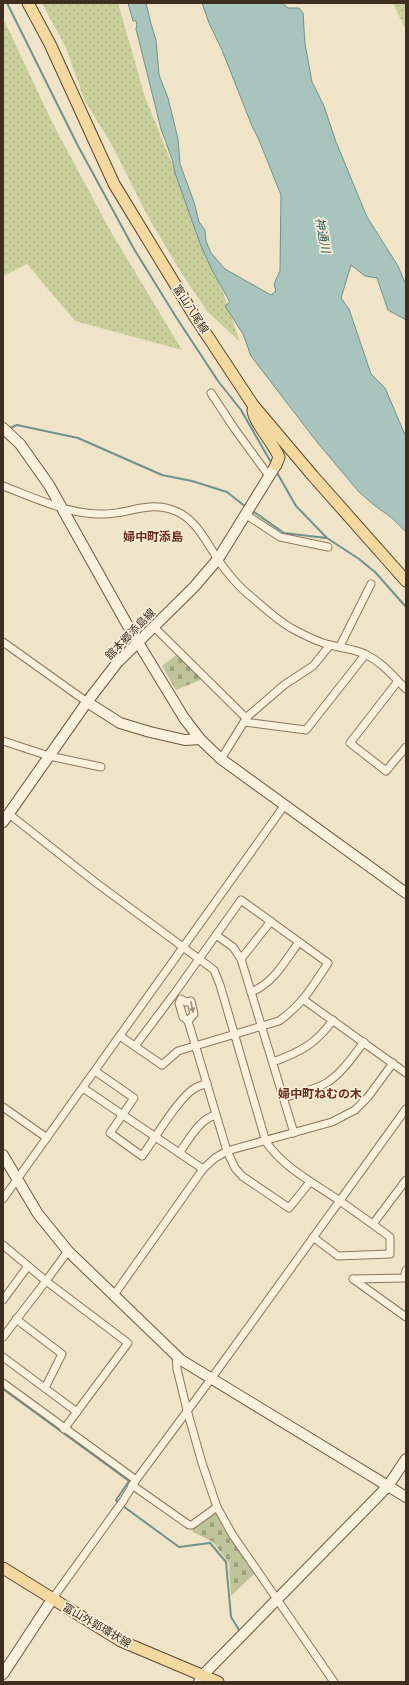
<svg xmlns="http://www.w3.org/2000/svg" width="409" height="1685" font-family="'Libre Baskerville','Noto Sans JP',serif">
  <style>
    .grass { fill: url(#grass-dots) }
    .cemetery { fill: url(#cemetery-stones) }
    .water { fill: #a9c4bc; stroke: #6f938a }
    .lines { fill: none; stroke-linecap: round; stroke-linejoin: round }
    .stream { stroke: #6f938a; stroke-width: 2 }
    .street-casing { stroke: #8d765c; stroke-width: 9 }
    .secondary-casing { stroke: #6f573f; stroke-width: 12 }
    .primary-casing { stroke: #5b4430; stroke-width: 13 }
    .street { stroke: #faf1dc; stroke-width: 7 }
    .secondary { stroke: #faf1dc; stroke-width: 10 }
    .primary { stroke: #f3d9a0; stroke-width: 11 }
    .oneway { fill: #9c907e }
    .labels { text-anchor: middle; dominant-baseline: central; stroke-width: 3.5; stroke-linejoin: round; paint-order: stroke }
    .street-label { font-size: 11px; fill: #3d2e20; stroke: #f7eed8 }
    .water-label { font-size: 12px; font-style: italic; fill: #2f5d5a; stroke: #f7eed8 }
    .neighbourhood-label { font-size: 12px; font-weight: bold; fill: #6b2e1e; stroke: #f7eed8 }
  </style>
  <defs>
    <pattern id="grass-dots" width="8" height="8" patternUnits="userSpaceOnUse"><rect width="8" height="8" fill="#c9cf9b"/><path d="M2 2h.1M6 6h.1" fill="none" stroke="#aeb285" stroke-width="1.8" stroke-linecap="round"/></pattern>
    <pattern id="cemetery-stones" width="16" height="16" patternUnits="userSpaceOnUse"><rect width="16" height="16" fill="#bfc49a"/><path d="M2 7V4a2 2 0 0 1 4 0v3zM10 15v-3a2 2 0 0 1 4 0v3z" fill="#9ca07d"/></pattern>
  </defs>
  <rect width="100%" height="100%" fill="#f0e4c8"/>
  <g class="grass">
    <polygon points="42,3 118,3 145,97 221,286 240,342 207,311 182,274 147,215 113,147 84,99 66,48"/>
    <polygon points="393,3 406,3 406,31"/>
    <polygon points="3,18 53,124 111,232 182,350 75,321 27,264 3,276"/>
  </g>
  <g class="cemetery">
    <polygon points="178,654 203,679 176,690 162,666"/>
    <polygon points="212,1513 217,1514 224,1529 255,1573 231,1596 229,1563 213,1542 193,1532 192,1529"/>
  </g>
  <polygon class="water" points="128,3 146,3 151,24 156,40 159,75 168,98 178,139 180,164 194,202 199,222 205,230 206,241 211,253 225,269 271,295 276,291 274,284 280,271 281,195 259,140 252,126 222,50 209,23 202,3 282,3 288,8 299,8 303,13 305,44 312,82 324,106 336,142 367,217 398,266 406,285 406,320 388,310 377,278 365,276 351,265 341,298 349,309 371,374 385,388 406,437 406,532 392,518 374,505 359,492 317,442 251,356 243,334 225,306 230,302 212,270 201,246 175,173 172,159 161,129 136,29 137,24 136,21 133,21"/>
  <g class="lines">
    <g class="stream">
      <polyline points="7,3 77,144 134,249 176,317 218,381 241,410 272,464"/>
      <polyline points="8,429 17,425 78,438 162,475 192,481 227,492 246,507"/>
      <polyline points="276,471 296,506 327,538 359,559 375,572 406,607"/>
      <polyline points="251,510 284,533 326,538"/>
      <polyline points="3,1389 129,1481 116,1500 119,1503"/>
      <polyline points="123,1506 179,1547 210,1543 226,1562 231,1617 239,1630"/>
    </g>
    <defs>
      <g id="street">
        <polyline points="211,393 234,428 269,476"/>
        <path d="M3 486C35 498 69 515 104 514 127 514 147 502 170 509 194 516 204 538 217 558 224 569 238 586 248 594 260 604 278 621 291 628 302 634 317 642 330 645 342 648 353 649 365 654 382 662 393 676 406 689"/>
        <polyline points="245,514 280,537 328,547"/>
        <polyline points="154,627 246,718"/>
        <polyline points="3,642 87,702"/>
        <polyline points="330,645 313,666 284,685 247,717 244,722 306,730 365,655"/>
        <polyline points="340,646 371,584"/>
        <polyline points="398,681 350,743 386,771 406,747"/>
        <polyline points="3,741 49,756 101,767"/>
        <polyline points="221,759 244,722"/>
        <path d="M9 814 95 882 214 970 220 985 266 1142C284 1168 314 1183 340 1201 357 1213 374 1225 390 1237V1254L338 1256 313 1237"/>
        <polyline points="216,935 233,947 241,959 294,1133"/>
        <polyline points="241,959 271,921"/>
        <path d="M251 992C274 983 285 961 299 942"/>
        <polyline points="304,1000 406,1073"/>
        <polyline points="188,1021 194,1014 191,1001 186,1002 181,999 179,1003 183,1017 188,1021 227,1151 235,1168 242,1176 289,1208 310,1182"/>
        <path d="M120 1036 162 1065 178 1051 279 1021C302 1005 313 986 328 963L241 900 174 994 135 1046"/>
        <path d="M273 1062C300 1052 316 1044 333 1020"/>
        <path d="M95 1071 134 1098 110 1133 142 1156C154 1140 179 1097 195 1088 199 1086 203 1085 207 1083"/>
        <polyline points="83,1088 203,1169"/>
        <path d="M283 1098C298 1093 315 1090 328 1082 343 1072 353 1056 364 1042"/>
        <polyline points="3,1107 47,1138"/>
        <path d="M179 1153C189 1140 199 1119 216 1115"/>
        <polyline points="3,1199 284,806"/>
        <polyline points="373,1224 406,1180"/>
        <polyline points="3,1245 46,1281 68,1251"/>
        <polyline points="353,1279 406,1317"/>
        <polyline points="353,1279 404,1278 406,1270"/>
        <polyline points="114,1295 203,1169 215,1158 227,1151 332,1122 355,1110 368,1097 393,1063"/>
        <polyline points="3,1300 28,1266"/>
        <polyline points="16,1319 62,1354 45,1388"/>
        <polyline points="3,1337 46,1281 128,1343 64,1429"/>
        <polyline points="176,1354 177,1369 187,1410 202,1463 217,1507 232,1534 334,1682"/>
        <polyline points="3,1357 77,1412"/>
        <polyline points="3,1383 136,1480"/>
        <polyline points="132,1485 189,1525 192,1525 217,1507"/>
        <polyline points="53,1598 123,1501 136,1480 211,1379 406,1109"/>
      </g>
      <g id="secondary">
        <polyline points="3,428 20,444 49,485 128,626 184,718 200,739"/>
        <polyline points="87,702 120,723 150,732 185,740 200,739 221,759 406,893"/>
        <polyline points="3,822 87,702 117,663 194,587 218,559 276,465"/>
        <polyline points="3,1155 38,1214 68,1251 181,1360 406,1497"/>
        <polyline points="3,1674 53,1598"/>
        <polyline points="199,1682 202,1676 388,1486 406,1459"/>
      </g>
      <g id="primary">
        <polyline points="28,3 50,44 114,184 195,317 253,405 313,476 406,581"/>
        <path d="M253 410C253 421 274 444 279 457L276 465"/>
        <polyline points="3,1568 121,1641 218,1682"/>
      </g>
    </defs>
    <use href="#street" class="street-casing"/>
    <use href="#secondary" class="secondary-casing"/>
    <use href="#primary" class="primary-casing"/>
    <use href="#street" class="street"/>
    <use href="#secondary" class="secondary"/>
    <use href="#primary" class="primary"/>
  </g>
  <defs><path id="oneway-solid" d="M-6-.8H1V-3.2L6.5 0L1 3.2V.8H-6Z"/></defs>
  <use class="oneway" href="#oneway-solid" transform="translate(192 1007) rotate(79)"/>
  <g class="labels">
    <g class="street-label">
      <text transform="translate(191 309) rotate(57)">富山八尾線</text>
      <text transform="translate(130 634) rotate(-46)">舘本郷添島線</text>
      <text transform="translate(97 1625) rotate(30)">富山外郭環状線</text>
    </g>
    <g class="water-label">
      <text transform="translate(323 235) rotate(79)">神通川</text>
    </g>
    <g class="neighbourhood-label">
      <text x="153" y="536">婦中町添島</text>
      <text x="320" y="1093">婦中町ねむの木</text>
    </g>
  </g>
  <rect width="409" height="1685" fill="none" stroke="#3d2e20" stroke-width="8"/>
</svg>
